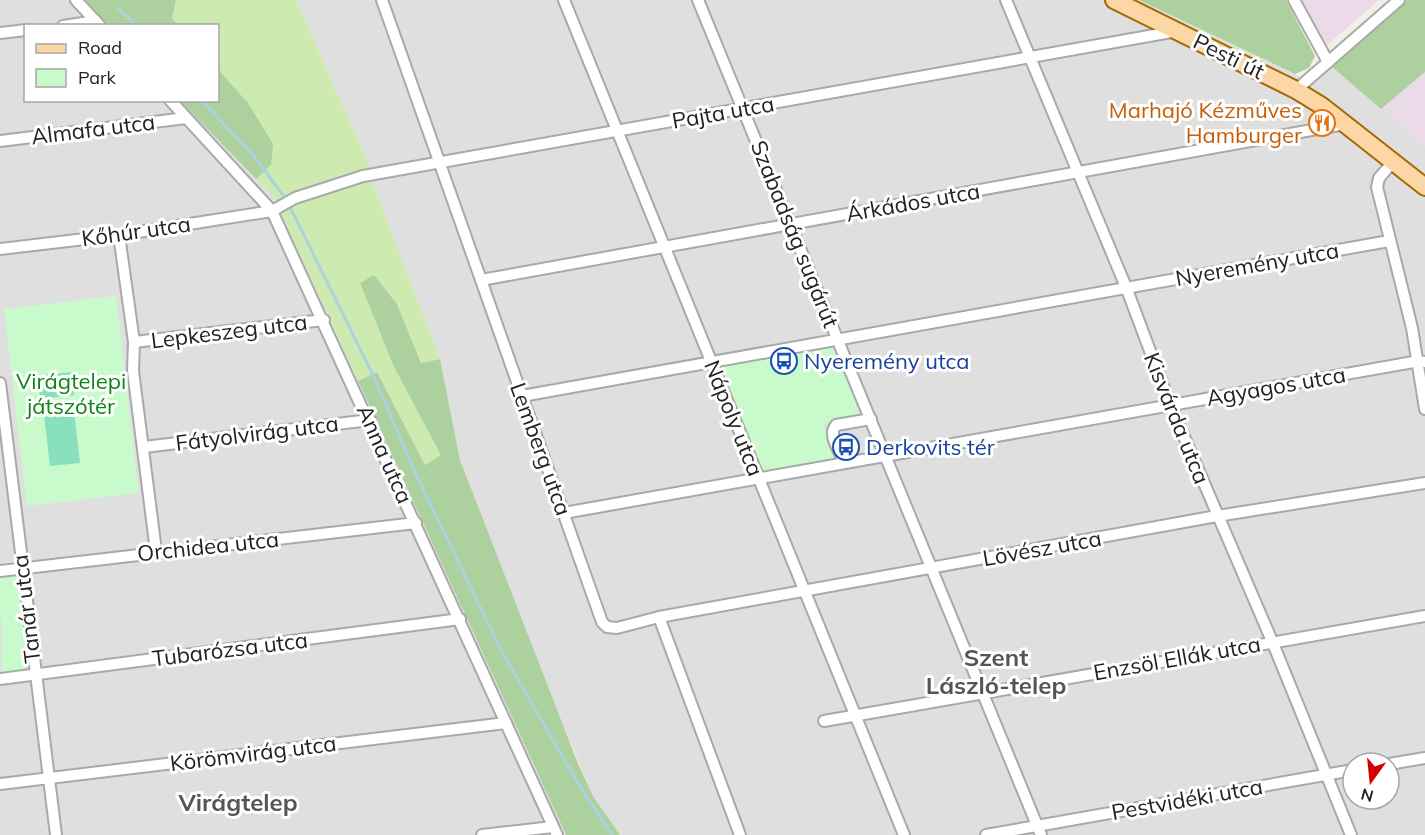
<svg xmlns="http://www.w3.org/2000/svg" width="1425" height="835" font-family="Mulish,sans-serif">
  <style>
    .residential { fill: #e0dfdf; fill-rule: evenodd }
    .industrial { fill: #ebdbe8 }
    .grass { fill: #cdebb0 }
    .forest { fill: #add19e }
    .park { fill: #c8facc }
    .pitch { fill: #88e0be }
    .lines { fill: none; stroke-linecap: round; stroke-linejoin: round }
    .stream { stroke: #aad3df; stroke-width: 3 }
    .minor-casing { stroke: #a9a9a9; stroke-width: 14 }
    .primary-casing { stroke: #a06b00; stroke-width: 20 }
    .minor { stroke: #fff; stroke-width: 10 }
    .primary { stroke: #fcd6a4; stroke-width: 16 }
    .labels { text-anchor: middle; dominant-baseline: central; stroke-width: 6; stroke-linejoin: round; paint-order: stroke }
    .street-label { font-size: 22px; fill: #222; stroke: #fff }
    .food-label { font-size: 22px; fill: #c56008; stroke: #fff; text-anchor: end }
    .transit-label { font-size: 22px; fill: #164399; stroke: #fff; text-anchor: start }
    .park-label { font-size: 22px; fill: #0c8416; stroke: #fff }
    .neighbourhood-label { font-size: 24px; font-weight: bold; fill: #555; stroke: #fff }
  </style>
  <rect width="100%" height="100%" fill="#f2efe9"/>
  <g class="residential">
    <polygon points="0,0 83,0 108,25 26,26 26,100 180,101 274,198 566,835 0,835"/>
    <path d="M296 0H1139L1313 83 1332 67 1425 146V835H620L593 796 546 684 460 460 440 359 373 183 371 169ZM1353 763H1389V799H1353Z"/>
  </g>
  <g class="industrial">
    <polygon points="1302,0 1379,0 1326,46"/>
    <polygon points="1425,72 1425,146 1381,109"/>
  </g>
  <polygon class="grass" points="176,0 296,0 371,169 373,183 440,359 421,363 397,304 374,276 360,283 393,365 442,455 425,465 377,372 358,381 274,198 256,179 271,165 248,103 218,69 218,26 178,25 172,18"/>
  <g class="forest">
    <polygon points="87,0 176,0 172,18 178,25 108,25 84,2"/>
    <polygon points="1139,0 1286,0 1315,56 1309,68 1295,74"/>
    <polygon points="1407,0 1425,0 1425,72 1381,109 1332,67"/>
    <polygon points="218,69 248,103 273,144 271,165 256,179 180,101 218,100"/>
    <polygon points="374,275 397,304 421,363 440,359 460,460 577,761 593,796 620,835 566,835 358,381 377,372 425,465 441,455 393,365 360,283"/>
  </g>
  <g class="park">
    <polygon points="116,296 139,493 27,506 4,309"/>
    <polygon points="830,344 838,349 865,416 823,424 837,460 764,475 720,364"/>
    <polygon points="15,574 19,576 30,664 24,670 2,673 0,575"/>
  </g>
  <g class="pitch">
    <polygon points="72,372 74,395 40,399 38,376"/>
    <polygon points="73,402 80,463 50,466 43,406"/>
  </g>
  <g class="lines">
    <g class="stream">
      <polyline points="118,8 137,26"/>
      <polyline points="201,100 253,155 286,199"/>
      <polyline points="289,205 374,377 411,464 502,652 579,785 612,835"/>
    </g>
    <defs>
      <g id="minor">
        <polyline points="76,0 100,26"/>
        <polyline points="382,0 602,622 607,627 617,628 659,617 1217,516 1425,483"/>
        <polyline points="564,0 904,835"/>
        <polyline points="698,0 1041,835"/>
        <polyline points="1006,0 1126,287 1170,404 1272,641 1351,835"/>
        <polyline points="1294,0 1328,62"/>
        <polyline points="63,26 96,21"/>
        <polyline points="0,33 26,30"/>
        <polyline points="1296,90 1399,0"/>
        <polyline points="170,100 272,211 557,835"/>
        <polyline points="0,141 186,118"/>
        <polyline points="1393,162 1379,178 1377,187 1412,328 1425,409"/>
        <polyline points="119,235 134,342 133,371 156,551"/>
        <polyline points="0,249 119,235 272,211 295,198 363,176 1177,31"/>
        <polyline points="481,280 1345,124"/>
        <polyline points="134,342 324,320"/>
        <polyline points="0,383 56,835"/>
        <polyline points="522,396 1389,241"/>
        <polyline points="144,447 370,420"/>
        <path d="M844 462C840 451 827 435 836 425L871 419"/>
        <polyline points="564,513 1419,361 1425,362"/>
        <polyline points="0,571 416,523"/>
        <polyline points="659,617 740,835"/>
        <polyline points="0,679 460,619"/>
        <polyline points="824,721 1425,616"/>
        <polyline points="1389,764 1425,758"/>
        <polyline points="0,784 506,723"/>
        <polyline points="482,835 553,827"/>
        <polyline points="986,835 1353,770"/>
      </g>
      <polyline id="primary" points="1114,0 1296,90 1322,106 1425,187"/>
    </defs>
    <use href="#minor" class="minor-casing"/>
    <use href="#primary" class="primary-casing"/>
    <use href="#minor" class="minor"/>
    <use href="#primary" class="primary"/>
  </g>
  <defs>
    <symbol id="restaurant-ring" viewBox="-11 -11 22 22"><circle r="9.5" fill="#fff" stroke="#e8710a" stroke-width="1.5"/><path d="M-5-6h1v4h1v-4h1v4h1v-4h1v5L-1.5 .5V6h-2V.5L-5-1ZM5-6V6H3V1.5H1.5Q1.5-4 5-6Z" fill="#e8710a"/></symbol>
    <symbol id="bus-ring" viewBox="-11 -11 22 22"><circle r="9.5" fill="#fff" stroke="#1a4fb4" stroke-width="1.5"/><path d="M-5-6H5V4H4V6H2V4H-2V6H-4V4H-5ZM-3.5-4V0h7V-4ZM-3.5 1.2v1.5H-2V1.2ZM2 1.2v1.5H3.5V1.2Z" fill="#1a4fb4"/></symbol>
  </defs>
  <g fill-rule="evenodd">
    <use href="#restaurant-ring" x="1307" y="108" width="30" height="30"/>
    <use href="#bus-ring" x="769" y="346" width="30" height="30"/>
    <use href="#bus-ring" x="831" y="432" width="30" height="30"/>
  </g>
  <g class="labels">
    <g class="street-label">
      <text transform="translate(1229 56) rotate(26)">Pesti út</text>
      <text transform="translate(723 112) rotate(-10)">Pajta utca</text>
      <text transform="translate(93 129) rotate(-7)">Almafa utca</text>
      <text transform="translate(913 202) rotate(-10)">Árkádos utca</text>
      <text transform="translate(136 231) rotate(-8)">Kőhúr utca</text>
      <text transform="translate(795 234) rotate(68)">Szabadság sugárút</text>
      <text transform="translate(1257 264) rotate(-10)">Nyeremény utca</text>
      <text transform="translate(229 331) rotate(-7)">Lepkeszeg utca</text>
      <text transform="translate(1276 386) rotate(-10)">Agyagos utca</text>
      <text transform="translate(734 418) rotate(68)">Nápoly utca</text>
      <text transform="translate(1177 418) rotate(68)">Kisvárda utca</text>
      <text transform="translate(257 433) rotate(-7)">Fátyolvirág utca</text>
      <text transform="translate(541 449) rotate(70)">Lemberg utca</text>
      <text transform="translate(385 454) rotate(66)">Anna utca</text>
      <text transform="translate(208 546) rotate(-6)">Orchidea utca</text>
      <text transform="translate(1042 548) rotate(-10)">Lövész utca</text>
      <text transform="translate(26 609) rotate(-97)">Tanár utca</text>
      <text transform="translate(230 649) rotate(-7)">Tubarózsa utca</text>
      <text transform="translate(1177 658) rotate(-10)">Enzsöl Ellák utca</text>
      <text transform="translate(253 753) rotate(-7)">Körömvirág utca</text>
      <text transform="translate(1187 799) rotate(-10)">Pestvidéki utca</text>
    </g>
    <g class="food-label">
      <text x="1302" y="110">Marhajó Kézműves<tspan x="1302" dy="25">Hamburger</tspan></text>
    </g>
    <g class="transit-label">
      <text x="804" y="361">Nyeremény utca</text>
      <text x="866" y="447">Derkovits tér</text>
    </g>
    <g class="park-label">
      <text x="71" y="381">Virágtelepi<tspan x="71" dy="25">játszótér</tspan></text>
    </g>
    <g class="neighbourhood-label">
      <text x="996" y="657">Szent<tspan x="996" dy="28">László-telep</tspan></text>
      <text x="238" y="802">Virágtelep</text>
    </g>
  </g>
  <rect x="24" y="24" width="195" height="78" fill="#ffffff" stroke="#a7a7a7" stroke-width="1.5"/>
  <rect x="36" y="44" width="30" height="9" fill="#fcd6a4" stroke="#a7a7a7" stroke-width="1.5"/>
  <text x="78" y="54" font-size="18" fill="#222222">Road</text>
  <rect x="36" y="69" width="30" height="18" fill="#c8facc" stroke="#a7a7a7" stroke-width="1.5"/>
  <text x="78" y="84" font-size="18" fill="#222222">Park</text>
  <g transform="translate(1371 781) rotate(195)"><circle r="28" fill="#ffffff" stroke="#a7a7a7" stroke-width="1.5"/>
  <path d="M0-4.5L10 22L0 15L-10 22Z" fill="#d40000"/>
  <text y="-9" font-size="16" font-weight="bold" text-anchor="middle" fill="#222222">N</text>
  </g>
</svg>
